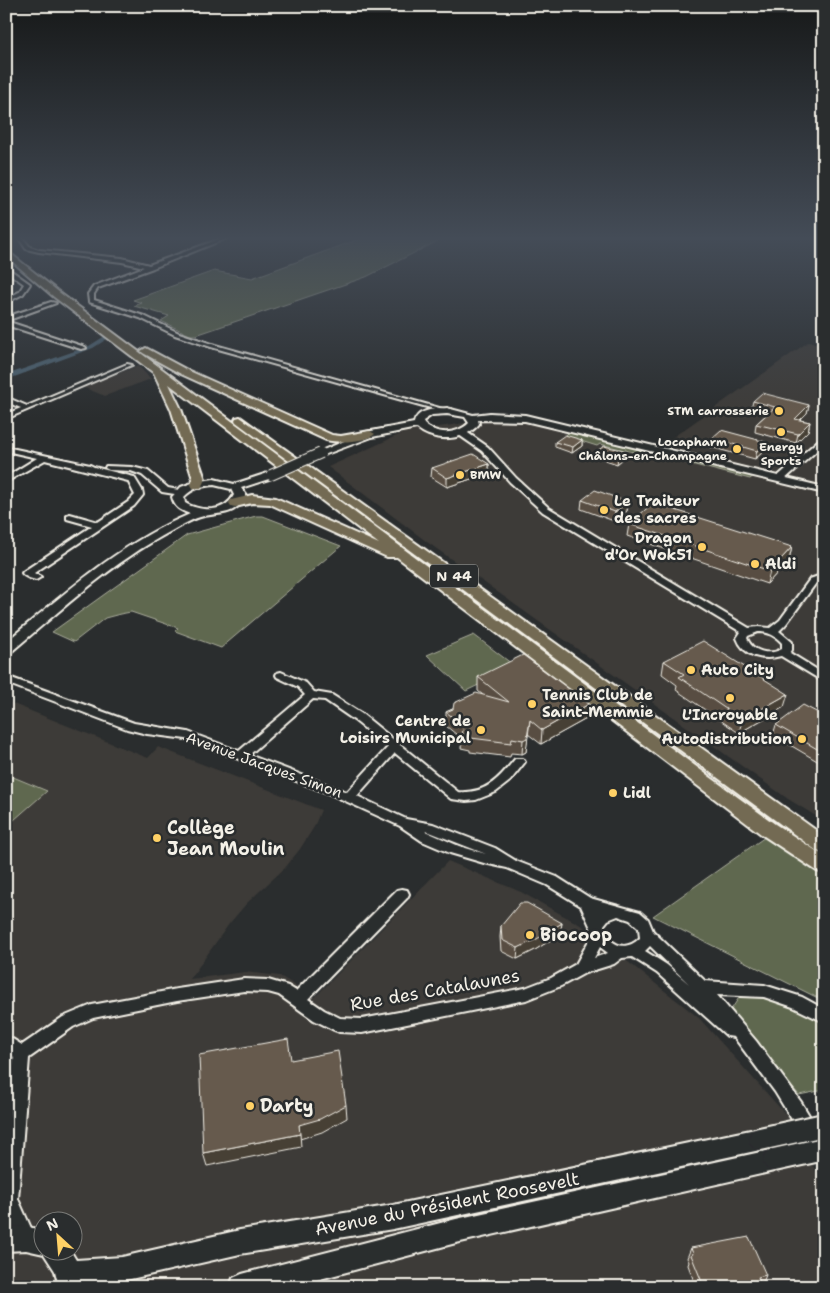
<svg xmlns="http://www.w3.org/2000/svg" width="830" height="1293" font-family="'Shantell Sans',sans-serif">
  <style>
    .built { fill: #3c3a37; fill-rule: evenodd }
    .green { fill: #5f684f; stroke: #aaac9c }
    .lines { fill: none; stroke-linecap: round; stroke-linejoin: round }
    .canal { fill: #4d6270; fill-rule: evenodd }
    .street-casing { stroke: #f4f1e8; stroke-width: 4 }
    .secondary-casing { stroke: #f4f1e8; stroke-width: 4 }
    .primary-casing { stroke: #f4f1e8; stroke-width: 4 }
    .street { fill: #2a2d2e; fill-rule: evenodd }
    .secondary { fill: #2a2d2e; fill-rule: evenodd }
    .primary { fill: #736b52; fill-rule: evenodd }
    .secondary-bridge-far1-casing { stroke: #f4f1e8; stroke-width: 12; stroke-linecap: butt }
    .secondary-bridge-casing { stroke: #f4f1e8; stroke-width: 26; stroke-linecap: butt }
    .secondary-bridge-far1 { stroke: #2a2d2e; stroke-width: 10 }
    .secondary-bridge { stroke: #2a2d2e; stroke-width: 22 }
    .wall { fill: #584d42; stroke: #f4f1e8 }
    .shaded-wall { fill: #473f36; stroke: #f4f1e8 }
    .building { fill: #665a4d; stroke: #f4f1e8 }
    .poi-dot { fill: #ffd166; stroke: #2a2d2e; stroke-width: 2 }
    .labels { text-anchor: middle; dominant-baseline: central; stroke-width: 5; stroke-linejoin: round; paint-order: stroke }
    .far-poi-label { font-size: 12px; font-weight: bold; fill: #f4f1e8; stroke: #2a2d2e; text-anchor: end }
    .shield { fill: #2a2d2e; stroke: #b7b6b0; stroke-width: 1 }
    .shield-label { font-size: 14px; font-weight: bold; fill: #f4f1e8 }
    .poi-label { font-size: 15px; font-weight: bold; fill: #f4f1e8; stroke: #2a2d2e; text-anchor: start }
    .street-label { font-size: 15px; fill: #f4f1e8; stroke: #2a2d2e }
    .near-poi-label { font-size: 18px; font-weight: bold; fill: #f4f1e8; stroke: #2a2d2e; text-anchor: start }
    .near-street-label { font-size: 18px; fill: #f4f1e8; stroke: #2a2d2e }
  </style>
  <rect width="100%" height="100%" fill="#2a2d2e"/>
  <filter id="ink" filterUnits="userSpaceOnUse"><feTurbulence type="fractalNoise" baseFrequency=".02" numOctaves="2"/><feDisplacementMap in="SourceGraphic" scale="10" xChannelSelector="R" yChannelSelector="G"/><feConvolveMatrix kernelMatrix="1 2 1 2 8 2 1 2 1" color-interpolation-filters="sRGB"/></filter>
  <g filter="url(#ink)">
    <g class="built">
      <polygon points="808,342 824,345 824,821 788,799 427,542 328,467 405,432 485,420 519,413 659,447"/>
      <polygon points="138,366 151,379 105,396 82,387"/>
      <path d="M6 701 148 758 158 747 321 810 314 827 300 849 285 868 247 903 229 924 190 979 245 972 280 976 315 997 448 861 521 892 584 927 699 1018 789 1118 824 1188V1287H6ZM42 1220H72V1250H42Z"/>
    </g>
    <g class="green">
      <polygon points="365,237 444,237 436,242 366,277 196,335 190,335 161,321 169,316 134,306 142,303 133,300 214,271 252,278"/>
      <polygon points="570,431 646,450 646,451 642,454 600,444 597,446 565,436"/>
      <polygon points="687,459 755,475 750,479 683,462"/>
      <polygon points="256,516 263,516 341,546 221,648 175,631 178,628 131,612 120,614 105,618 74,642 52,632 187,535"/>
      <polygon points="474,635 516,667 466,691 427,655"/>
      <polygon points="6,774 47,791 6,827"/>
      <polygon points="765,837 824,876 824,1001 653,916"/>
      <polygon points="759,992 824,1022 824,1090 799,1095 729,1013 740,996"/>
    </g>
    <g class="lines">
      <polygon class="canal" points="105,336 108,338 107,339 93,348 6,380 6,375 89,346"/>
      <defs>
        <g id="street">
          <polygon points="18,237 22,237 30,247 39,250 122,258 149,265 225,237 230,237 153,268 98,288 94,294 94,300 144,316 179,333 215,345 450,411 445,412 211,347 175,335 140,318 89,302 88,294 94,286 144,267 122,262 39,252 26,249"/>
          <polygon points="6,267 30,284 23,294 6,303 6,299 19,292 24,284 6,271"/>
          <polygon points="51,302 56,303 6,321 6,317"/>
          <polygon points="6,321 85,347 86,348 81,349 6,325"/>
          <polygon points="6,355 10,356 11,357 6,359"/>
          <polygon points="127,364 132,365 6,419 6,414 21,408 6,402 6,397 27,406"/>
          <path d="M459 431H465L488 447 516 478 549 508 749 628 758 627 770 628 780 620 810 579 824 574V580L816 583 786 624 779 631 792 642V650L790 653 824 674V682L781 656C763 661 744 657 737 638L741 632 543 512 510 482 482 451 459 435ZM758 632C768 632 775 635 782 643V649C769 656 752 652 747 638L748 636Z"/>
          <polygon points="821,438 824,438 824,444 783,481 777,481 777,477"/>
          <path d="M6 447 90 465 94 467 134 477 142 490 143 495 134 506 34 573 41 577 36 580C32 579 25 577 22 573L24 571 92 526 67 519V515L70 514 98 522 128 502 135 495 128 481 45 460 6 482V477L37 458 6 451Z"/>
          <polygon points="106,466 132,467 148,471 168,488 184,491 185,493 181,495 162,492 142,475 131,471 109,470 105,468"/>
          <path d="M281 672 306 683 314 692 332 695 362 714 458 792C486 794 499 779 515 759H523L525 762 510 781 496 792 476 800 466 801 451 799 395 753 357 796 406 819 433 824 495 848 516 861 557 877 590 898 640 912 648 919 653 931 659 937 705 981 764 985 802 997 824 1009V1022L793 1007 764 997 717 995 756 1041 801 1102 824 1140V1158L821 1159 815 1157 775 1092 734 1037 727 1036 657 973 632 957 622 958 614 964 585 973 561 986 526 1000 362 1033 339 1032 334 1030 314 1020 279 995 268 992 244 991 177 1001 93 1018 73 1027 29 1058 18 1199 35 1237 32 1243 26 1246 20 1243 6 1213V1139L14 1057 6 1051V1035L22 1045 63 1017 92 1005 177 989 244 979 268 980 288 986 296 991 397 890 402 889 407 890 409 894 407 898 308 999 324 1010 340 1018 362 1019 525 988 551 978 576 964 592 935 591 928 581 906 547 885 507 868 484 863 450 853 422 841 400 826 330 794 186 739 147 734 127 729 6 683V676L134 723 188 732 239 751 305 695 298 687 277 677 276 675 277 673ZM313 699 325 700 354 720 388 747 347 792 249 755ZM425 831H427L486 854 459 846ZM618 916 630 920 639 928 640 938C625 953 607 945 604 925L608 920ZM650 946 689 984 667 965 645 951ZM600 947 608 953 594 958Z"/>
        </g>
        <g id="secondary">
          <path d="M447 408 473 415 490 413 525 415 824 487V493L525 421 478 420 479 424C465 441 434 443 417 428L372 437 321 456 316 453 366 432 414 423C417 409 435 409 447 408ZM447 414 465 417 469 423C457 435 436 435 424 424L423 421 432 415Z"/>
          <path d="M271 472 275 473 276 475 275 477 241 488 246 495C235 516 224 512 204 516 194 518 182 525 173 530 113 562 63 608 11 652L6 653V642C64 594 120 543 190 514 180 510 175 508 172 497L181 487 195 482 214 479 234 484ZM214 485 231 489 234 495C225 513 201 512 185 503L184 497C192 488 202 486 214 485Z"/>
          <polygon points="760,1128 768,1131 771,1139 768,1147 760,1150 393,1229 240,1254 122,1281 84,1284 84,1287 59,1287 55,1271 44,1254 26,1250 6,1251 6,1227 26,1226 42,1231 42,1250 70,1250 76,1260 122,1257 240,1230 393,1205"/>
          <polygon points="774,1149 782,1152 785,1160 782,1168 774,1171 456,1243 290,1287 230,1287 233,1278 242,1274 456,1219"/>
        </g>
        <g id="primary">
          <polygon points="6,250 60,293 710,777 775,824 824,856 824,873 817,871 761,834 397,557 387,557 270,504 252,503 235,507 231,506 229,503 231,500 252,495 276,498 379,544 169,384 181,409 205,479 201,488 193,488 191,485 193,479 171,409 154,373 54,297 6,256"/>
          <path d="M146 348 187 370 332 435 341 436 370 431 375 434C367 442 338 443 326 440L181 374 143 353 141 351Z"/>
          <polygon points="240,417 824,836 824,853 817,851 236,422 235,420 236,418"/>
        </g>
      </defs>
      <use href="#street" class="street-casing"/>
      <use href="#secondary" class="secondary-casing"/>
      <use href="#primary" class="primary-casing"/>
      <use href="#street" class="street"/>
      <use href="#secondary" class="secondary"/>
      <use href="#primary" class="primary"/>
      <defs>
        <polyline id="secondary-bridge-far1" points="271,475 321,453"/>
        <g id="secondary-bridge">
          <polyline points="760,1139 824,1125"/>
          <polyline points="774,1160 824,1149"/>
        </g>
      </defs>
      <use href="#secondary-bridge-far1" class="secondary-bridge-far1-casing"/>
      <use href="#secondary-bridge" class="secondary-bridge-casing"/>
      <use href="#secondary-bridge-far1" class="secondary-bridge-far1"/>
      <use href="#secondary-bridge" class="secondary-bridge"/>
    </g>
    <g class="wall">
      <polygon points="753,401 809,405 807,413 800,420 810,422 808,431 796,443 755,432 756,424 767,414 751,409"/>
      <polygon points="712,438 764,451 755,459 710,447"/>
      <polygon points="582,440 582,446 572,453 555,447 555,442"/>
      <polygon points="597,451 625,457 617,464 597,457"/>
      <polygon points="489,464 489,473 447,487 431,477 432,468"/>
      <polygon points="582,500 628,502 627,511 614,521 581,509"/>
      <polygon points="629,524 792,547 789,560 767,584 627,536"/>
      <polygon points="664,661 784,707 739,733 676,690 677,685 662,674"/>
      <polygon points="478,677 588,718 541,744 528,734 526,752 522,754 511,753 510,757 470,752 470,750 461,748 462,739 446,726 446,712 483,695 478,691"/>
      <polygon points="824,716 824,765 773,735 776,725"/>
      <polygon points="562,923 560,934 535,950 517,959 501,951 500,937 501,926"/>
      <polygon points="691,1248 766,1275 762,1285 760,1287 696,1287 688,1265 689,1262 687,1258"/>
    </g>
    <g class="shaded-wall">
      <polygon points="809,405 807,413 793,427 795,419"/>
      <polygon points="810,422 808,431 796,443 798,434"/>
      <polygon points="582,440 582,446 572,453 573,447"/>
      <polygon points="766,442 764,451 755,459 757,451"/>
      <polygon points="626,451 625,457 617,464 618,458"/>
      <polygon points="489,464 489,473 447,487 447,478"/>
      <polygon points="628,502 627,511 614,521 615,512"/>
      <polygon points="792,547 789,560 767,584 770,571"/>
      <polygon points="788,694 784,707 739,733 742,720"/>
      <polygon points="589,704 588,718 541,744 542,730"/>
      <polygon points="530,720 526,752 522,754 523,740"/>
      <polygon points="562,923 560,934 535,950 517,959 518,948"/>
      <polygon points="346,1105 347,1118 322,1132 300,1139 299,1125"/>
      <polygon points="300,1134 301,1147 207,1166 203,1153"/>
    </g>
    <g class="building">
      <polygon points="762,393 809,405 795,419 810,422 798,434 756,424 775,407 753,401"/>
      <polygon points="721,430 766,442 757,451 712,438"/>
      <polygon points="565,435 582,440 573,447 555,442"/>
      <polygon points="604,446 626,451 618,458 597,451"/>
      <polygon points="473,454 489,464 447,478 432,468"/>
      <polygon points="595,490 628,502 615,512 582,500"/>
      <polygon points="653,503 792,547 770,571 629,524"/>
      <polygon points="703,641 788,694 742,720 679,677 684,674 664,661"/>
      <polygon points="523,655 589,704 542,730 530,720 527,738 523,740 512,738 511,743 471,738 471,735 462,734 464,726 446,712 453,709 454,703 476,693 509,702 478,677"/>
      <polygon points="803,705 824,716 824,753 776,725"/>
      <polygon points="520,903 527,903 562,923 537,939 518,948 502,940 501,926"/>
      <polygon points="288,1039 291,1060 338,1051 346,1105 320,1119 299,1125 300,1134 203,1153 199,1055"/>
      <polygon points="749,1237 766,1275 758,1277 761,1284 751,1287 731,1287 730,1284 719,1287 704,1287 691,1255 693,1254 691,1248"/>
    </g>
  </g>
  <linearGradient id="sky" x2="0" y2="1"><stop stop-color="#171919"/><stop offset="0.57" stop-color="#444c57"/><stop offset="1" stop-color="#444c57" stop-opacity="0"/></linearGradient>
  <rect width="830" height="418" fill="url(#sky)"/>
  <g class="poi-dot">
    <circle cx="779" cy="411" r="5"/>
    <circle cx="781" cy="432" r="5"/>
    <circle cx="737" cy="449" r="5"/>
    <circle cx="460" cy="475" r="5"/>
    <circle cx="604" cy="510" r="5"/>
    <circle cx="702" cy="547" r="5"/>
    <circle cx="755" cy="564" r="5"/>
    <circle cx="691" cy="670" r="5"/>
    <circle cx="730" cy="698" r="5"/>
    <circle cx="532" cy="704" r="5"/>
    <circle cx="481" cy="730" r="5"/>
    <circle cx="802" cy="739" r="5"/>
    <circle cx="613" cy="793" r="5"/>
    <circle cx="157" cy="838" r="5"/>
    <circle cx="530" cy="935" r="5"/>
    <circle cx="250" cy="1106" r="5"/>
  </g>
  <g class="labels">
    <g class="far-poi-label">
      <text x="769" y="411">STM carrosserie</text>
      <text x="727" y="442">Locapharm<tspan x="727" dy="14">Châlons-en-Champagne</tspan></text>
      <text x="781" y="447" text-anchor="middle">Energy<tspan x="781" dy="14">Sports</tspan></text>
      <text x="470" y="475" text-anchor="start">BMW</text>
    </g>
    <rect class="shield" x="430" y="564.5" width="48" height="23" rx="4"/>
    <g class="shield-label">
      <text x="454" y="576">N 44</text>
    </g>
    <g class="poi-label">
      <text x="614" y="501">Le Traiteur<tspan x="614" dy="17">des sacres</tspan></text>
      <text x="692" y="538" text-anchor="end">Dragon<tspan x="692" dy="17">d'Or Wok51</tspan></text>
      <text x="765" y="564">Aldi</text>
      <text x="701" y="670">Auto City</text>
      <text x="542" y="695">Tennis Club de<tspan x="542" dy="17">Saint-Memmie</tspan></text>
      <text x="730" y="715" text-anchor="middle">L'Incroyable</text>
      <text x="471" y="721" text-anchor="end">Centre de<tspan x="471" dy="17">Loisirs Municipal</tspan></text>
      <text x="792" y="739" text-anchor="end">Autodistribution</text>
      <text x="623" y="793">Lidl</text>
    </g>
    <g class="street-label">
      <text transform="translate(264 765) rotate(20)">Avenue Jacques Simon</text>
    </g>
    <g class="near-poi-label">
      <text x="167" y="828">Collège<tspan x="167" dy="21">Jean Moulin</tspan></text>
      <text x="540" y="935">Biocoop</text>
      <text x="260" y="1106">Darty</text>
    </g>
    <g class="near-street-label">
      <text transform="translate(435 990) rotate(-10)">Rue des Catalaunes</text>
      <text transform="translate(447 1204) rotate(-11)">Avenue du Président Roosevelt</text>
    </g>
  </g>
  <rect width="830" height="1293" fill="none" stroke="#2a2d2e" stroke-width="25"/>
  <rect x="12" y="12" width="805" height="1268" fill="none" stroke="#f4f1e8" stroke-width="2" filter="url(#ink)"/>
  <g transform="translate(58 1236) rotate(334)"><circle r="24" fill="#2a2d2e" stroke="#7b7b78"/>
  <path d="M0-4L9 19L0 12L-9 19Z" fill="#ffd166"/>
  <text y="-8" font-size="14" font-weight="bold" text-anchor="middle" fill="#f4f1e8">N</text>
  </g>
</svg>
